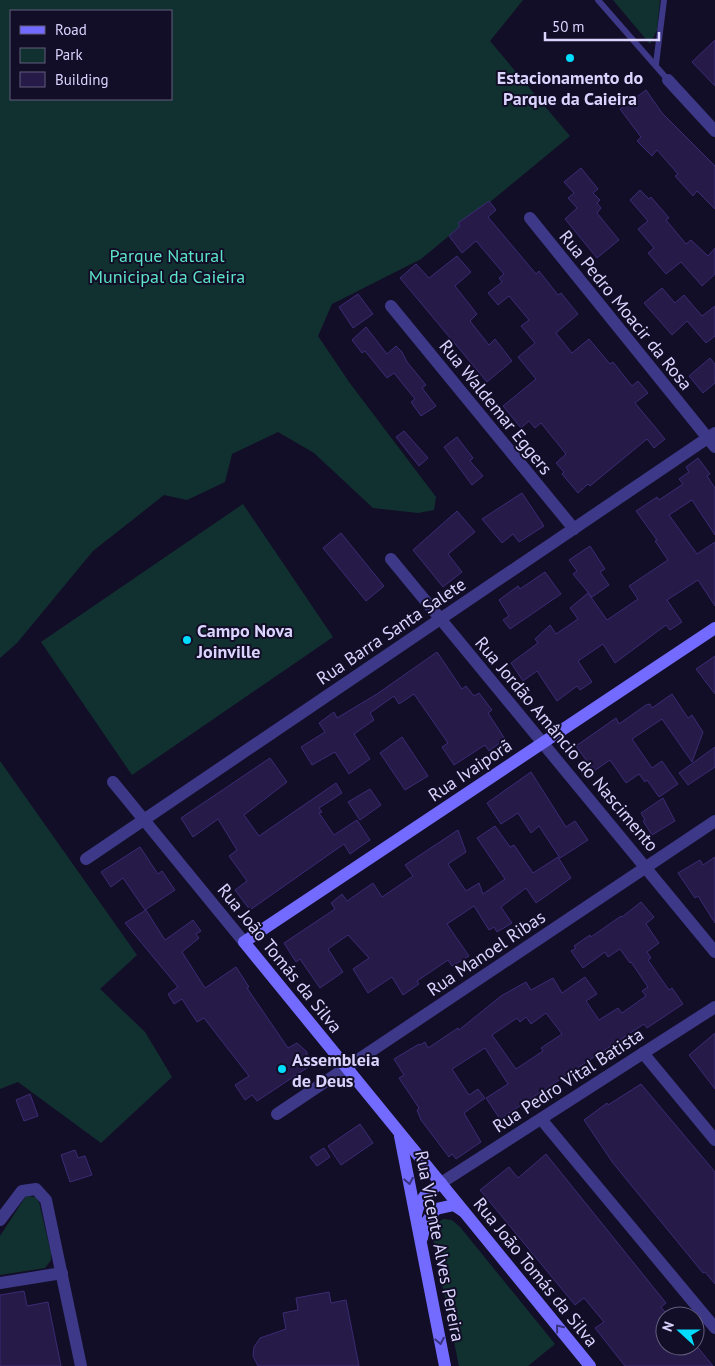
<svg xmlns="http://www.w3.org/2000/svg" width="715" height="1366" font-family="'PT Sans',sans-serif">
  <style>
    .green { fill: #113131; fill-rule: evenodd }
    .building { fill: #251a48; stroke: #3c2b75; fill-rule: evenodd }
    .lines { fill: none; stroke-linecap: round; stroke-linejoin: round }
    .lane { stroke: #3d3887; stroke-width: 6 }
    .street { stroke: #3d3887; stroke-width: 12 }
    .secondary { stroke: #736bff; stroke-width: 12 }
    .oneway { stroke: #39337d }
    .poi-dot { fill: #0df; stroke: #130e27; stroke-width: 2 }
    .labels { text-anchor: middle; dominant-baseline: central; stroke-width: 4; stroke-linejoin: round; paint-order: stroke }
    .poi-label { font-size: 18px; font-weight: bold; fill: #dad4ff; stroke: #130e27; text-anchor: start }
    .park-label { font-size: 18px; fill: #5be4c6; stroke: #130e27 }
    .street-label { font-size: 18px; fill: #dad4ff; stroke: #130e27 }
  </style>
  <rect width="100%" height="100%" fill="#130e27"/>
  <g class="green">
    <path d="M0 0H523L490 41 570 136 421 259 332 304 318 336 349 382 436 497 434 510 418 513 373 508 314 453 278 432 232 454 225 482 187 500 164 495 93 551 17 643 0 658ZM11 11H171V99H11Z"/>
    <polygon points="613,0 660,0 657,30 650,44"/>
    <polygon points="243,504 333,637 132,775 41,642"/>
    <polygon points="0,761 137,955 100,989 145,1032 172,1077 101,1143 18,1082 0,1089"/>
    <polygon points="26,1196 36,1197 39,1202 51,1253 51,1260 45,1268 0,1275 0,1236"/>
    <polygon points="443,1219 452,1220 460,1227 555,1344 528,1366 459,1366 432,1234 435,1225"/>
  </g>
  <g class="building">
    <polygon points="715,40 715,86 692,62"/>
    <polygon points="646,90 662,113 715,166 715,209 697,191 693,196 675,176 678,174 657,150 652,156 637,141 641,137 620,109"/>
    <polygon points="581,168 598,189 593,193 600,200 597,203 601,208 597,213 619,240 597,258 565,219 577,208 568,198 574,193 564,182"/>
    <polygon points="640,190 649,199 651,197 669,218 666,220 686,244 691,240 708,256 715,248 715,274 702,286 681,262 666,274 648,253 654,248 638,229 648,221 630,200"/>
    <polygon points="489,201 496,210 488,217 536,274 539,271 558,295 561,293 578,314 556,333 572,353 589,339 610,364 613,362 632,386 638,381 648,393 635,403 665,439 654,448 647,439 590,486 588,484 578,493 562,474 564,472 556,463 566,454 541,423 535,428 529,421 521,428 503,406 536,379 518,357 535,343 521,326 529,320 509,296 498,305 488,293 502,282 499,278 504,274 476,241 462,253 449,236 460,226 458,223"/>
    <polygon points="457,256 471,272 455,286 477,314 470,321 489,345 495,339 512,361 487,382 400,278 416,264 429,278"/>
    <polygon points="662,288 675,303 684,295 702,316 715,306 715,336 706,343 687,321 672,335 644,303"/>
    <polygon points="358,294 373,314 353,328 339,307"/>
    <polygon points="366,327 387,354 396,346 402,352 407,362 426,385 422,388 436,406 421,416 411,402 415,399 394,373 387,378 365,351 362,353 352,340"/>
    <polygon points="710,358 715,364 715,383 703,393 689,376"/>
    <polygon points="404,431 428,458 419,466 396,437"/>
    <polygon points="457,437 473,458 470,461 483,476 472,485 444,447"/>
    <polygon points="698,458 710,474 707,476 715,488 715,535 692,500 669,515 697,554 715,542 715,606 698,580 667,600 682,622 670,630 666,625 615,663 603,644 578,661 592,682 580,690 577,686 557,701 537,671 523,681 511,663 538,643 535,639 550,625 556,634 578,619 570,608 588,593 607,620 638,599 629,586 668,560 655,541 657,540 636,511 657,497 659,500 683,484 679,479 689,472 686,467"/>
    <polygon points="522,493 544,526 519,542 513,534 502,543 482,519"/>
    <polygon points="457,511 475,532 448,554 462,572 443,587 413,550"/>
    <polygon points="341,533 384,586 366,601 323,548"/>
    <polygon points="590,546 605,569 600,572 609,585 592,597 573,574 577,571 569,560"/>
    <polygon points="545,572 561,594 510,629 503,620 509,616 499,600 518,586 520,589"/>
    <polygon points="437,652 462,689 466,686 474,696 479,693 492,710 488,713 505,739 489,751 485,745 454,765 442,747 448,743 414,694 399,704 394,696 370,713 374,720 354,734 370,759 349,774 335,752 312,765 301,747 325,732 319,723 334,712 337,718 377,694"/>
    <polygon points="715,656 715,694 696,669"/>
    <polygon points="672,694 688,718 692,715 703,732 692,762 662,719 632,739 652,768 662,761 678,784 659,797 647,780 645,782 639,774 626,783 610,760 594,771 576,746 616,718 619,724 646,705 650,704 652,708"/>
    <polygon points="402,737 428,776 405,790 380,753"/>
    <polygon points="715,747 715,767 688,785 679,773"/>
    <polygon points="270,758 287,782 244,815 259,836 336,783 342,793 319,808 322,812 319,813 334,835 357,820 370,840 350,854 344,844 250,910 235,890 247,881 229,856 237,850 218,819 193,837 181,818"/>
    <polygon points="531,772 566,827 575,821 588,840 560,858 539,826 531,833 518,813 501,824 487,803"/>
    <polygon points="370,789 381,805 360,820 348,802"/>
    <polygon points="663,798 675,821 652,835 643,821 645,820 641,813"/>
    <polygon points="495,826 510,847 514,845 533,873 558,857 571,878 536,903 526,888 501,907 512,923 497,932 494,927 489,930 474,906 447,924 469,956 452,966 448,960 417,981 419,984 403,995 392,977 368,993 353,969 369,958 348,935 328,949 343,972 320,988 300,959 296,962 284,943 335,909 331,903 342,894 347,901 373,883 382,897 413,876 405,865 458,830 466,852 448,864 466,891 479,883 483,894 505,879 477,838"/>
    <polygon points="140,847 158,874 162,871 175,890 145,910 123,878 111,887 101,872"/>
    <polygon points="715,857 715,923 698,896 695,898 678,873 700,860 703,865"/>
    <path d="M641 902 654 917 646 924 659 943 647 952 651 958 648 960 669 990 672 988 683 1004 647 1028 644 1024 500 1119 486 1098 508 1084 485 1048 452 1069 469 1095 478 1089 485 1098 464 1113 481 1142 456 1159 452 1154 449 1157 421 1120 417 1110 419 1108 399 1078 404 1075 394 1059 419 1044 420 1045 425 1042 428 1048 458 1028 459 1030 501 996 526 982 531 990 553 978 562 993 585 977 597 994 586 1001 599 1020 618 1008 622 1013 646 996 642 991 648 987 631 962 630 963 620 949 608 957 605 952 583 968 571 951 576 948 574 946 590 935 591 937 621 916 622 917ZM546 1013 562 1034 541 1048 543 1051 516 1069 492 1035 517 1018 520 1022 526 1017 531 1024Z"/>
    <polygon points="146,910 165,940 193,920 201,931 196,934 199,938 182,952 205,988 236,967 249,987 247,988 288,1048 297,1043 307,1052 307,1057 313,1064 257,1101 252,1095 245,1100 235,1085 249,1076 204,1018 197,1022 182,999 174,1004 168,994 178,987 125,923"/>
    <polygon points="715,1033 715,1089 689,1055"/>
    <polygon points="641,1084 715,1172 715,1284 705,1272 703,1273 613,1163 584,1120 607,1103 608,1105"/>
    <polygon points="30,1094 38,1116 24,1121 16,1100"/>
    <polygon points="360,1124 373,1143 341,1165 328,1146"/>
    <polygon points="324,1148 330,1157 317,1166 310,1157"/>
    <polygon points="75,1150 78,1158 85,1156 92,1175 70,1182 61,1155"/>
    <polygon points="546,1154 666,1303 661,1307 665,1312 665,1346 693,1346 695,1349 695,1344 713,1366 625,1366 595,1328 604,1322 584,1298 575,1305 480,1190 509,1167 518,1178"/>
    <polygon points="24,1291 27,1306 48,1302 61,1366 0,1366 0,1295"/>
    <polygon points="329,1292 331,1303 346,1300 359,1366 258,1366 253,1356 254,1347 260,1338 286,1329 283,1313 298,1310 296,1298"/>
  </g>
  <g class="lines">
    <g class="lane">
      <polyline points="598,0 668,80"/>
      <polyline points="656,64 664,0"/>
    </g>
    <g class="street">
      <polyline points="668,80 715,131"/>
      <polyline points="530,218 715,447"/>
      <polyline points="391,306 574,529"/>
      <polyline points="391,559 715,952"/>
      <polyline points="113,782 244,942"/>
      <polyline points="86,859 715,433"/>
      <polyline points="643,1053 715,1140"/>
      <polyline points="277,1114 715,821"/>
      <polyline points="541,1119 715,1328"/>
      <polyline points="441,1183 715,1007"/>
      <polyline points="0,1220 22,1191 36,1189 46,1200 81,1366"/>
      <polyline points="0,1283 62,1273"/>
    </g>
    <g class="secondary">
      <polyline points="400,1136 445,1366"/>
      <path d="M416 1215C419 1199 427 1192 441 1183"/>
      <polyline points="422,1238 425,1224 436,1209 454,1205 463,1211"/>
      <polyline points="590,1366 244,942 715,628"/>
    </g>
  </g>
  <defs><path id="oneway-chevron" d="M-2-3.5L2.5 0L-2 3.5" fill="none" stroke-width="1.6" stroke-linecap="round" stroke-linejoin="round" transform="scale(1.25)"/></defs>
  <g class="oneway">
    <use href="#oneway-chevron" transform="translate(409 1181) rotate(79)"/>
    <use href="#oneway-chevron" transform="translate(559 1328) rotate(-129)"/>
    <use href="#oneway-chevron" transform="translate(440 1341) rotate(79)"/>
  </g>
  <g class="poi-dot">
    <circle cx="570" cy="58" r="5"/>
    <circle cx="187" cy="640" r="5"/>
    <circle cx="282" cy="1069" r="5"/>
  </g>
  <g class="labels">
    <g class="poi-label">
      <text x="570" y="77" text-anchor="middle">Estacionamento do<tspan x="570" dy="21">Parque da Caieira</tspan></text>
      <text x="197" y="630">Campo Nova<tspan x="197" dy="21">Joinville</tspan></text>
      <text x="292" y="1059">Assembleia<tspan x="292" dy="21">de Deus</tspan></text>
    </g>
    <g class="park-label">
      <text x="167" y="255">Parque Natural<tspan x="167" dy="21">Municipal da Caieira</tspan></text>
    </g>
    <g class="street-label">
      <text transform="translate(626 310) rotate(51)">Rua Pedro Moacir da Rosa</text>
      <text transform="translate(496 407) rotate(51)">Rua Waldemar Eggers</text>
      <text transform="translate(391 631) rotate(-34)">Rua Barra Santa Salete</text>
      <text transform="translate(567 744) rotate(50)">Rua Jordão Amâncio do Nascimento</text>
      <text transform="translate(470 770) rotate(-34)">Rua Ivaiporã</text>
      <text transform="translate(486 953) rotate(-34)">Rua Manoel Ribas</text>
      <text transform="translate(280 958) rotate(51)">Rua João Tomás da Silva</text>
      <text transform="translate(568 1080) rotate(-33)">Rua Pedro Vital Batista</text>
      <text transform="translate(440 1246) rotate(79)">Rua Vicente Alves Pereira</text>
      <text transform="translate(536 1272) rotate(51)">Rua João Tomás da Silva</text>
    </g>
  </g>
  <rect x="10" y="10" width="162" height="90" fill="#130e27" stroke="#635d7d"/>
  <rect x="20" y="26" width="25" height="8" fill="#736bff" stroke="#635d7d"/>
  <text x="55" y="35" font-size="15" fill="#dad4ff">Road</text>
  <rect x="20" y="48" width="25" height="15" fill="#113131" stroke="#635d7d"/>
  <text x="55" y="60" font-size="15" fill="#dad4ff">Park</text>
  <rect x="20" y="72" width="25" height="15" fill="#251a48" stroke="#635d7d"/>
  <text x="55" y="85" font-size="15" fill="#dad4ff">Building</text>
  <g transform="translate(680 1331) rotate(291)"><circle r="24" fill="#130e27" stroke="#635d7d"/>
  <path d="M0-4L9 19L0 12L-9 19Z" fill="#00ddff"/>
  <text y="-8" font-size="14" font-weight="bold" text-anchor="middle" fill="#dad4ff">N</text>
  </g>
  <path d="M545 32v8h114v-8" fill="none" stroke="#dad4ff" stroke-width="2.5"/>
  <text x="552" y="32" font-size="15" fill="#dad4ff" stroke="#130e27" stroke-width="4" paint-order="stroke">50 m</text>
</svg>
